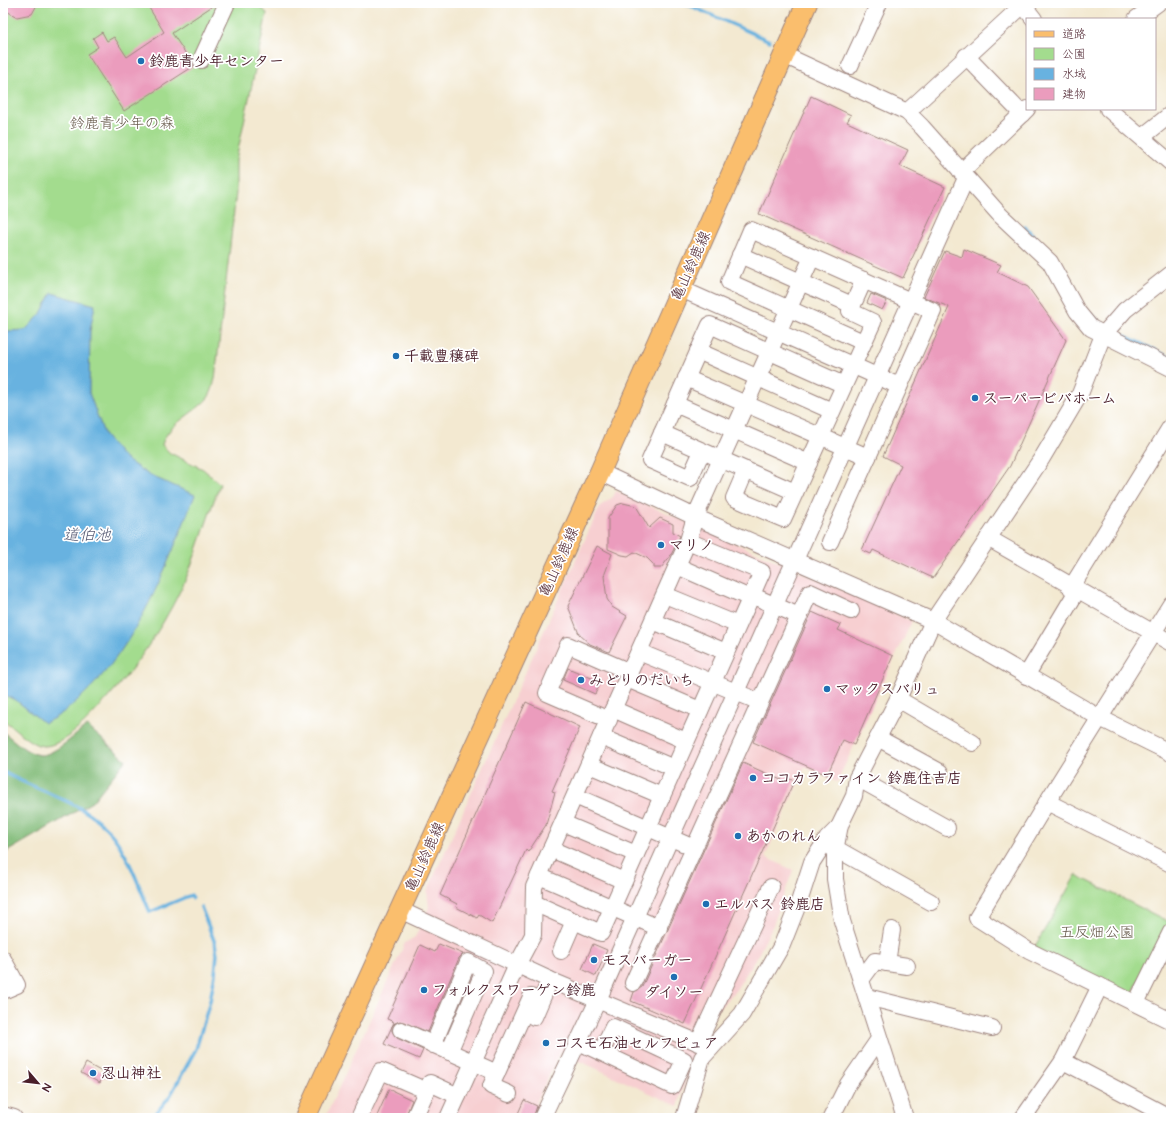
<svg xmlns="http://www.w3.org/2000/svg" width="1174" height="1121" font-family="'Architects Daughter','Klee One',sans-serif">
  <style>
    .built { fill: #f7cfd1 }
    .green { fill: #a3dc8e; stroke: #767e5c }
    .forest { fill: #82bc79; stroke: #666e52 }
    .water { fill: #68b2e0; stroke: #596886 }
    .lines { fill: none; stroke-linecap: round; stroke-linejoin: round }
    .stream { stroke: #68b2e0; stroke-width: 3.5 }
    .building { fill: #eb9cbd }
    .minor-casing { stroke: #9e847e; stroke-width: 18 }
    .major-casing { stroke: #9e847e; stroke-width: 22 }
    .minor { stroke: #fff; stroke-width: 16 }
    .major { stroke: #fabe6d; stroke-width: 20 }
    .poi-dot { fill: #1f6fb2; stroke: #fff; stroke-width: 1.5 }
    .labels { text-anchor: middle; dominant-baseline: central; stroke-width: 3.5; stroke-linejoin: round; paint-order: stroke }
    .poi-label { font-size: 15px; font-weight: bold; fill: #4a1f2b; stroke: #fff; text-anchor: start }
    .park-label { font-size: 15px; fill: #655849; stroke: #fff }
    .street-label { font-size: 15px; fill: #4a1f2b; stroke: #fff }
    .water-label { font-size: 16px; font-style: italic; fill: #565a73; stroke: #fff }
  </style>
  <rect width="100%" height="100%" fill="#fff"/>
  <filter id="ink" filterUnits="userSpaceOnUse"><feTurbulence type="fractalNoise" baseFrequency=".025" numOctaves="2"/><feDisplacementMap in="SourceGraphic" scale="8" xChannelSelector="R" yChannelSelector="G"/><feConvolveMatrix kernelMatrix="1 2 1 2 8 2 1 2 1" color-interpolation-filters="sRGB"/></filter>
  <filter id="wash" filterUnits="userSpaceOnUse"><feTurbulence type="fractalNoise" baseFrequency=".012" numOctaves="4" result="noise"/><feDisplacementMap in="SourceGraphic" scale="16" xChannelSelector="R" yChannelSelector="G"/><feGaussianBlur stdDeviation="0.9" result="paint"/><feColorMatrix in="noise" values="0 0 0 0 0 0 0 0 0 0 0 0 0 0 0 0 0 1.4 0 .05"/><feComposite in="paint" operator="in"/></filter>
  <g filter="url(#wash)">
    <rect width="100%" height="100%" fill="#f3e9d1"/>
    <polygon class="built" points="616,491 912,621 837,782 805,767 765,857 793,870 773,925 758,955 736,990 703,1027 696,1043 678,1106 560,1052 529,1118 325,1118 405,943 415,937 429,907 427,892 600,506 613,497"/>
    <g class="green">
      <path d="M3 3H255L267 13 236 160V193L215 379C213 386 212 393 207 399 194 414 167 424 162 445L170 453 203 469 220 484C207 518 197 555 182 587 159 635 128 678 91 716 81 727 59 747 43 746 29 745 15 727 3 720Z"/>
      <polygon points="1076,875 1169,922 1132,994 1034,948"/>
    </g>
    <path class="forest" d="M87 726 126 760 92 802 3 854V732C13 739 27 754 40 755 53 756 76 734 87 726Z"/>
    <path class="water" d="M52 293 95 305 90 331 89 393 105 436 124 458 149 475 195 495C166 567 139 644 81 697 69 708 59 717 44 723L17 701 3 694V329L7 331 25 330 40 315Z"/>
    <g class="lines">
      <g class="stream">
        <polyline points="684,3 770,41"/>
        <polyline points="1025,227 1035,237"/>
        <polyline points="1087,312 1102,324"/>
        <polyline points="1123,335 1171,358"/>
        <path d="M3 772C39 792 87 802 113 836 130 858 139 887 150 912L191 895 193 898"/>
        <polyline points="152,1118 170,1096 196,1049 210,1001 215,974 217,954 215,943 201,907"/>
      </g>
    </g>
    <g id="blocks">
      <g class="building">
        <polygon points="3,3 38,3 32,14 17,17 3,9"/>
        <polygon points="146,3 217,3 172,33 194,66 124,111 87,54 98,47 93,38 102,32 107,41 114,37 127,57 164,32"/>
        <polygon points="811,96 851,115 847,122 908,150 900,166 945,187 903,278 759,214"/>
        <polygon points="964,249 1001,265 997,272 1028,287 1066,340 1010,466 933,578 873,550 871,554 862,550 901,465 883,456 949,307 924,297 945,251 962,257"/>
        <polygon points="871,294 887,301 882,310 867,303"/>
        <polygon points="623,503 636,506 649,528 660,518 673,524 673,532 680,536 671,555 661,568 654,568 654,565 647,558 634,552 628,556 622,555 608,549 608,518 617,505"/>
        <polygon points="597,546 612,554 604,576 607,599 612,607 627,616 609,652 590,644 579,634 568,606"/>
        <polygon points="812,612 841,625 838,630 893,656 854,745 843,740 827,775 753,742"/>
        <polygon points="568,668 601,682 595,694 563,680"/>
        <polygon points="526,702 580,727 552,791 555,792 546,825 528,852 526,850 492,923 479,915 477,918 456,907 457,904 440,895"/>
        <polygon points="743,763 781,780 784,776 794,781 685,1024 631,1001 634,992 642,987"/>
        <polygon points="439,944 463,954 459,958 428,1032 400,1021 395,1023 392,1026 392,1031 397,1038 423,1050 419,1059 384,1044 394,1022 387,1019 420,945 435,952"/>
        <polygon points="593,944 607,950 596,976 582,969"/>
        <polygon points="86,1063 104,1073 112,1077 102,1077 100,1083 81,1073"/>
        <polygon points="389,1089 412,1100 405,1118 376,1118"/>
        <polygon points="524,1100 537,1106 533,1118 516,1118"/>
      </g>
    </g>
  </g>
  <g filter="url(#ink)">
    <use href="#blocks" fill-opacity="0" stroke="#9e847e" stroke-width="1"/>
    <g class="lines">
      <defs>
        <g id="minor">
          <polyline points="1026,3 1023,5 1034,19"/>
          <polyline points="1136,19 1158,3"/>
          <polyline points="784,55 907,112 922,127 1000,215 1050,262 1077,311 1091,328 1171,368"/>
          <polyline points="966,56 1022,114"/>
          <polyline points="201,60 227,3"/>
          <polyline points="850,66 879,3"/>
          <polyline points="1108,109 1171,163"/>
          <polyline points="907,112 1023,5 1021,3"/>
          <polyline points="1142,137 1171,114"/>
          <polyline points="961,172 1027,109"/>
          <polyline points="740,255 852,305"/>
          <polyline points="681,289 899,386"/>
          <polyline points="698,351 832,411"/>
          <polyline points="686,378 868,457"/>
          <polyline points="675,404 809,463"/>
          <polyline points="662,433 795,492"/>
          <polyline points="702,451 690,478 650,460 710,325 844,385"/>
          <polyline points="746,470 734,498 783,519 873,322 850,311 864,280"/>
          <polyline points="600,472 695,517 933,621 1100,718 1171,753"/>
          <polyline points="988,538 1171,643"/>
          <polyline points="830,542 933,311 751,230 729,282 863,342"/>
          <polyline points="677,566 750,598"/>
          <polyline points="1071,588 1171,426"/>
          <polyline points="665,595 738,625"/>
          <polyline points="751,595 799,616"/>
          <polyline points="1171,604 1047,802 977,918 1029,951 1171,1021"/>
          <polyline points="653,621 726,652"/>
          <polyline points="639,652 760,702"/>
          <polyline points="1026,676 1077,591"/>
          <polyline points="627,679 700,710"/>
          <polyline points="898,699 973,743"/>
          <polyline points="613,709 686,741"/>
          <polyline points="609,720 547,693 568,645 630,672"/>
          <polyline points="601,737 674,768"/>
          <polyline points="878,738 940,772"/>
          <polyline points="589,765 662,796"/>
          <polyline points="857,778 947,828"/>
          <polyline points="575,796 694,848"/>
          <polyline points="1047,802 1171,864"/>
          <polyline points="563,823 636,854"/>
          <polyline points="835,848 931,902"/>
          <polyline points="551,849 624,881"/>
          <polyline points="539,876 659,928"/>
          <polyline points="534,903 601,933 762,572 688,541"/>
          <polyline points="400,910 550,980 711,1048"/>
          <polyline points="561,951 574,921"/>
          <polyline points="3,959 17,985 3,991"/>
          <polyline points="887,963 892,930"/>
          <polyline points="861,980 875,961 907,966"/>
          <polyline points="633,983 810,592 851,611"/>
          <polyline points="867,997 992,1028"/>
          <polyline points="1136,1003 1171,932"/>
          <polyline points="534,1017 550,980"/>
          <polyline points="401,1030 497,1073"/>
          <polyline points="577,1041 672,1086 684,1060 613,1027 601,1052"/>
          <polyline points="698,1043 771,887"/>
          <polyline points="433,1045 468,962 484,971 449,1052"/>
          <polyline points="1063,1061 1171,1118"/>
          <polyline points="509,1094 491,1086 531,997"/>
          <polyline points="3,1115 14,1118"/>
          <polyline points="359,1118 381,1071 427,1091"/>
          <polyline points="414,1118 430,1083 458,1096"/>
          <polyline points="448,1118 517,965 533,935 534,887 688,541 695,517 812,257"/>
          <polyline points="542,1118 598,1000 966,178"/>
          <polyline points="684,1118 702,1058 742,1014 782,945 799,902 812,862 827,839 840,826"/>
          <polyline points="831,1118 848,1084 879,1039"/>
          <polyline points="905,1118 842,921 835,879 835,851 840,825 854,796 857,778 898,699 933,621 1042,458 1080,394 1103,335 1125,310 1171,274"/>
          <polyline points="1023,1118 1063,1061 1100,986"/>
        </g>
        <polyline id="major" points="305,1118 600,472 807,3"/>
      </defs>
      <use href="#minor" class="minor-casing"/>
      <use href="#major" class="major-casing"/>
      <use href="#minor" class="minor"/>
      <use href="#major" class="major"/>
    </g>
  </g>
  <g class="poi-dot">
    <circle cx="141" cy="61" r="4"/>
    <circle cx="396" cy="356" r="4"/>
    <circle cx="975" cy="398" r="4"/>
    <circle cx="661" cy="545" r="4"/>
    <circle cx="581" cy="680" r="4"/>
    <circle cx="827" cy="689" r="4"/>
    <circle cx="753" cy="778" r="4"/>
    <circle cx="738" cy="836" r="4"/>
    <circle cx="706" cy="904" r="4"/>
    <circle cx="594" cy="960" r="4"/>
    <circle cx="674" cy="977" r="4"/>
    <circle cx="424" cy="990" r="4"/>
    <circle cx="546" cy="1043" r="4"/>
    <circle cx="93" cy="1073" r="4"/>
  </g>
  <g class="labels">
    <g class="poi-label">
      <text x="149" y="61">鈴鹿青少年センター</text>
      <text x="404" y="356">千載豊穣碑</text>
      <text x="983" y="398">スーパービバホーム</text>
      <text x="669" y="545">マリノ</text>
      <text x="589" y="680">みどりのだいち</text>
      <text x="835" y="689">マックスバリュ</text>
      <text x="761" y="778">ココカラファイン 鈴鹿住吉店</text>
      <text x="746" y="836">あかのれん</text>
      <text x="714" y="904">エルパス 鈴鹿店</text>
      <text x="602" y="960">モスバーガー</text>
      <text x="432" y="990">フォルクスワーゲン鈴鹿</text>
      <text x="674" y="992" text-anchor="middle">ダイソー</text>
      <text x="554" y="1043">コスモ石油セルフピュア</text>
      <text x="101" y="1073">忍山神社</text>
    </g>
    <g class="park-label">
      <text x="122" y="123">鈴鹿青少年の森</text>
      <text x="1097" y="932">五反畑公園</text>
    </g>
    <g class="street-label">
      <text transform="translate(691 266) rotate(-66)">亀山鈴鹿線</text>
      <text transform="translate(559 562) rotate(-66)">亀山鈴鹿線</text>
      <text transform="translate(425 857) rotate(-66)">亀山鈴鹿線</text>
    </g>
    <g class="water-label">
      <text x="87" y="535">道伯池</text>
    </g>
  </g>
  <rect width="1174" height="1121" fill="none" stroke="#fff" stroke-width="16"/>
  <rect x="1026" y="18" width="130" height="92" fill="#ffffff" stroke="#b7a5aa"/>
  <rect x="1034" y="31" width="20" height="6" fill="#fabe6d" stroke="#b7a5aa"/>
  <text x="1062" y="38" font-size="12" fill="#4a1f2b">道路</text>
  <rect x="1034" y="48" width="20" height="12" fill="#a3dc8e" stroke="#b7a5aa"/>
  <text x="1062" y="58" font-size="12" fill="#4a1f2b">公園</text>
  <rect x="1034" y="68" width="20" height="12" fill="#68b2e0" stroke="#b7a5aa"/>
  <text x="1062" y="78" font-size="12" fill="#4a1f2b">水域</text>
  <rect x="1034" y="88" width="20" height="12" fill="#eb9cbd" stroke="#b7a5aa"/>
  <text x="1062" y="98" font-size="12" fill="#4a1f2b">建物</text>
  <g transform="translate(38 1083) rotate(118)" stroke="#ffffff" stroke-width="3" paint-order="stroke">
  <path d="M0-3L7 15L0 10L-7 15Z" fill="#4a1f2b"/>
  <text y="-6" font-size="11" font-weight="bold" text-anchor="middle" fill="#4a1f2b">N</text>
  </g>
</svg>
